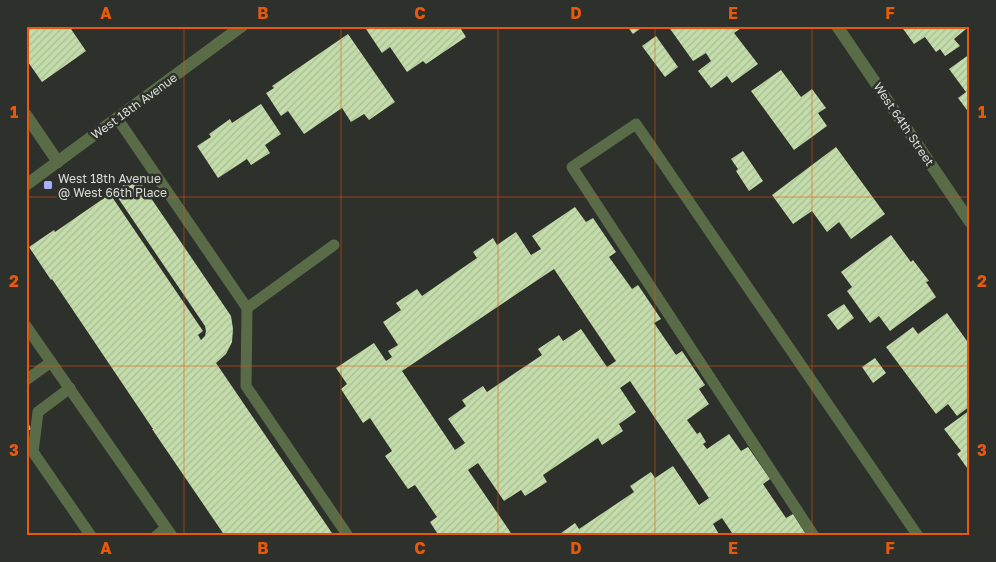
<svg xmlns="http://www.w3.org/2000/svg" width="996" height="562" font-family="'Golos Text',sans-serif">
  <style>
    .building { fill: url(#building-hatch); fill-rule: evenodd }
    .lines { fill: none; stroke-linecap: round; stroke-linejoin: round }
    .service { stroke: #5a6c47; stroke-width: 11 }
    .minor { stroke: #5a6c47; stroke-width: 12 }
    .tertiary { stroke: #5a6c47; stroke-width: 12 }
    .grid { fill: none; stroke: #e8590c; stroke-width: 1; stroke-opacity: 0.55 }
    .poi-dot { fill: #a8b0fc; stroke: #2e312b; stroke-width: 2 }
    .labels { text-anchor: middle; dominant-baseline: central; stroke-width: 5; stroke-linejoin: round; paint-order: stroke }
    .street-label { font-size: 12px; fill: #dbddd9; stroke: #2e312b }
    .poi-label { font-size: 12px; fill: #dbddd9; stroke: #2e312b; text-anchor: start }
    .neatline { fill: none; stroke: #e8590c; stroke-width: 2 }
    .grid-label { font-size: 16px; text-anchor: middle; font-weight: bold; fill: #e8590c }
  </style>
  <defs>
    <pattern id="building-hatch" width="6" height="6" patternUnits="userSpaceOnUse" patternTransform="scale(1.25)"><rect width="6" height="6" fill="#c3dcaa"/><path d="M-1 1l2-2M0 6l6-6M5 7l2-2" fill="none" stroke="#a9bd95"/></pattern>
  </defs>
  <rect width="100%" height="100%" fill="#2e312b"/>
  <g class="building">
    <polygon points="26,26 76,26 71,29 86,51 42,82 28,62 26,63"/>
    <polygon points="364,26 459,26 466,37 426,64 423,61 407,72 390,47 382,53"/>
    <polygon points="627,26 644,26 633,34"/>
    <polygon points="668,26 744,26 734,33 758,64 732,83 727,76 711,88 698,71 711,61 706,53 693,61"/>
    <polygon points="901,26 967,26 965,28 966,29 954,39 960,46 945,56 940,49 936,52 925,37 914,44"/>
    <polygon points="348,34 395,102 369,120 364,114 351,122 342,108 304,134 288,111 281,116 266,93 274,88 272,86"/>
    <polygon points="656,36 678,67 665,77 642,46"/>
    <polygon points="970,54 970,114 958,98 966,92 949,69"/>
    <polygon points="781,70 801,97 812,89 826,108 818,113 827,126 794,150 751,91"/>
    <polygon points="261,104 281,134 265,145 270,153 251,165 247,159 218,178 197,146 211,137 209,134 230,119 232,123"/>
    <polygon points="836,147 885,214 851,239 839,222 827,232 812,211 793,224 772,195"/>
    <polygon points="743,151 763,181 749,191 736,171 738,169 731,159"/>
    <polygon points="136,176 231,316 233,329 232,342 226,354 216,363 334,536 225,536 152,429 153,429 52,279 51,280 29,247 54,230 55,232 110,194 203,331 198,335 201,340 205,336 206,331 205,326 114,192"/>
    <path d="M575 207 586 222 593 218 616 252 609 257 632 289 638 285 661 319 654 323 676 355 682 351 705 385 699 389 709 404 687 420 697 434 700 432 706 442 703 444 707 449 729 434 741 451 748 447 770 479 763 484 786 518 793 514 807 536H734L722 518 713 524 720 536H557L575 523 579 529 634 492 630 486 651 472 655 478 673 466 699 505 709 498 630 381 620 388 636 412 619 424 623 431 602 445 598 438 543 475 547 482 525 496 521 490 504 501 478 463 468 470 513 536H439L430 522 437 517 415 485 408 489 385 456 392 451 370 418 363 423 341 389 347 384 336 368 374 343 386 361 392 357 388 351 398 345 383 322 401 310 396 303 417 289 422 296 477 258 473 252 493 238 497 245 516 232 531 255 541 249 532 236ZM554 269 616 361 607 367 581 329 563 341 559 335 538 349 542 355 487 392 483 386 462 400 466 406 448 419 465 443 455 450 402 371Z"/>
    <polygon points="891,235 911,262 913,260 929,281 926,282 936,297 890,331 879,316 870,323 847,291 852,287 841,272"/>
    <polygon points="844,304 854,318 838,330 827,315"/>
    <polygon points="947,313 967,341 970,339 970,406 957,416 948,404 936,414 886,347 913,327 918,334"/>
    <polygon points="875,358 886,373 873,383 862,367"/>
    <polygon points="970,410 970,472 957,454 961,451 944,429"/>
    <polygon points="26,418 31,429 26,432"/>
  </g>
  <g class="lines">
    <g class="service">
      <polyline points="117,118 247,308 246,386 348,536"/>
      <polyline points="247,308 334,245"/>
      <polyline points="26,326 172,536"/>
      <polyline points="26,380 51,362"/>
      <polyline points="70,388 38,412 33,452 91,536"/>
      <polyline points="156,536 166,528"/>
      <polyline points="814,536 572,167 636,124 918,536"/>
    </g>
    <g class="minor">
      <polyline points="837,26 970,222"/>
      <polyline points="26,115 58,162"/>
    </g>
    <polyline class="tertiary" points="26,185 242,26"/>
  </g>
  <path class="grid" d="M184 26V536M341 26V536M498 26V536M655 26V536M812 26V536M26 197H970M26 366H970"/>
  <rect class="poi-dot" x="43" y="180" width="10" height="10" rx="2.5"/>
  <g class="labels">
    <g class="street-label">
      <text transform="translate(134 106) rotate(-36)">West 18th Avenue</text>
      <text transform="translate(904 124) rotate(56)">West 64th Street</text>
    </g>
    <g class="poi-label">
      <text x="58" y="178">West 18th Avenue<tspan x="58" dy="14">@ West 66th Place</tspan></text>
    </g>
  </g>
  <rect width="996" height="562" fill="none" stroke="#2e312b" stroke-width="55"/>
  <rect x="28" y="28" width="940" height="506" class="neatline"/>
  <g class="grid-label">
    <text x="106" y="19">A</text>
    <text x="263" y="19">B</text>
    <text x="420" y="19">C</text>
    <text x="576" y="19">D</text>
    <text x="733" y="19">E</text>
    <text x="890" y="19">F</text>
    <text x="14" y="118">1</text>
    <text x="982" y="118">1</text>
    <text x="14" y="287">2</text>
    <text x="982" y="287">2</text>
    <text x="14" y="456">3</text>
    <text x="982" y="456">3</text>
    <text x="106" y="554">A</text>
    <text x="263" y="554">B</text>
    <text x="420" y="554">C</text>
    <text x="576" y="554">D</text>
    <text x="733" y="554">E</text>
    <text x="890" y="554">F</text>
  </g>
</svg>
